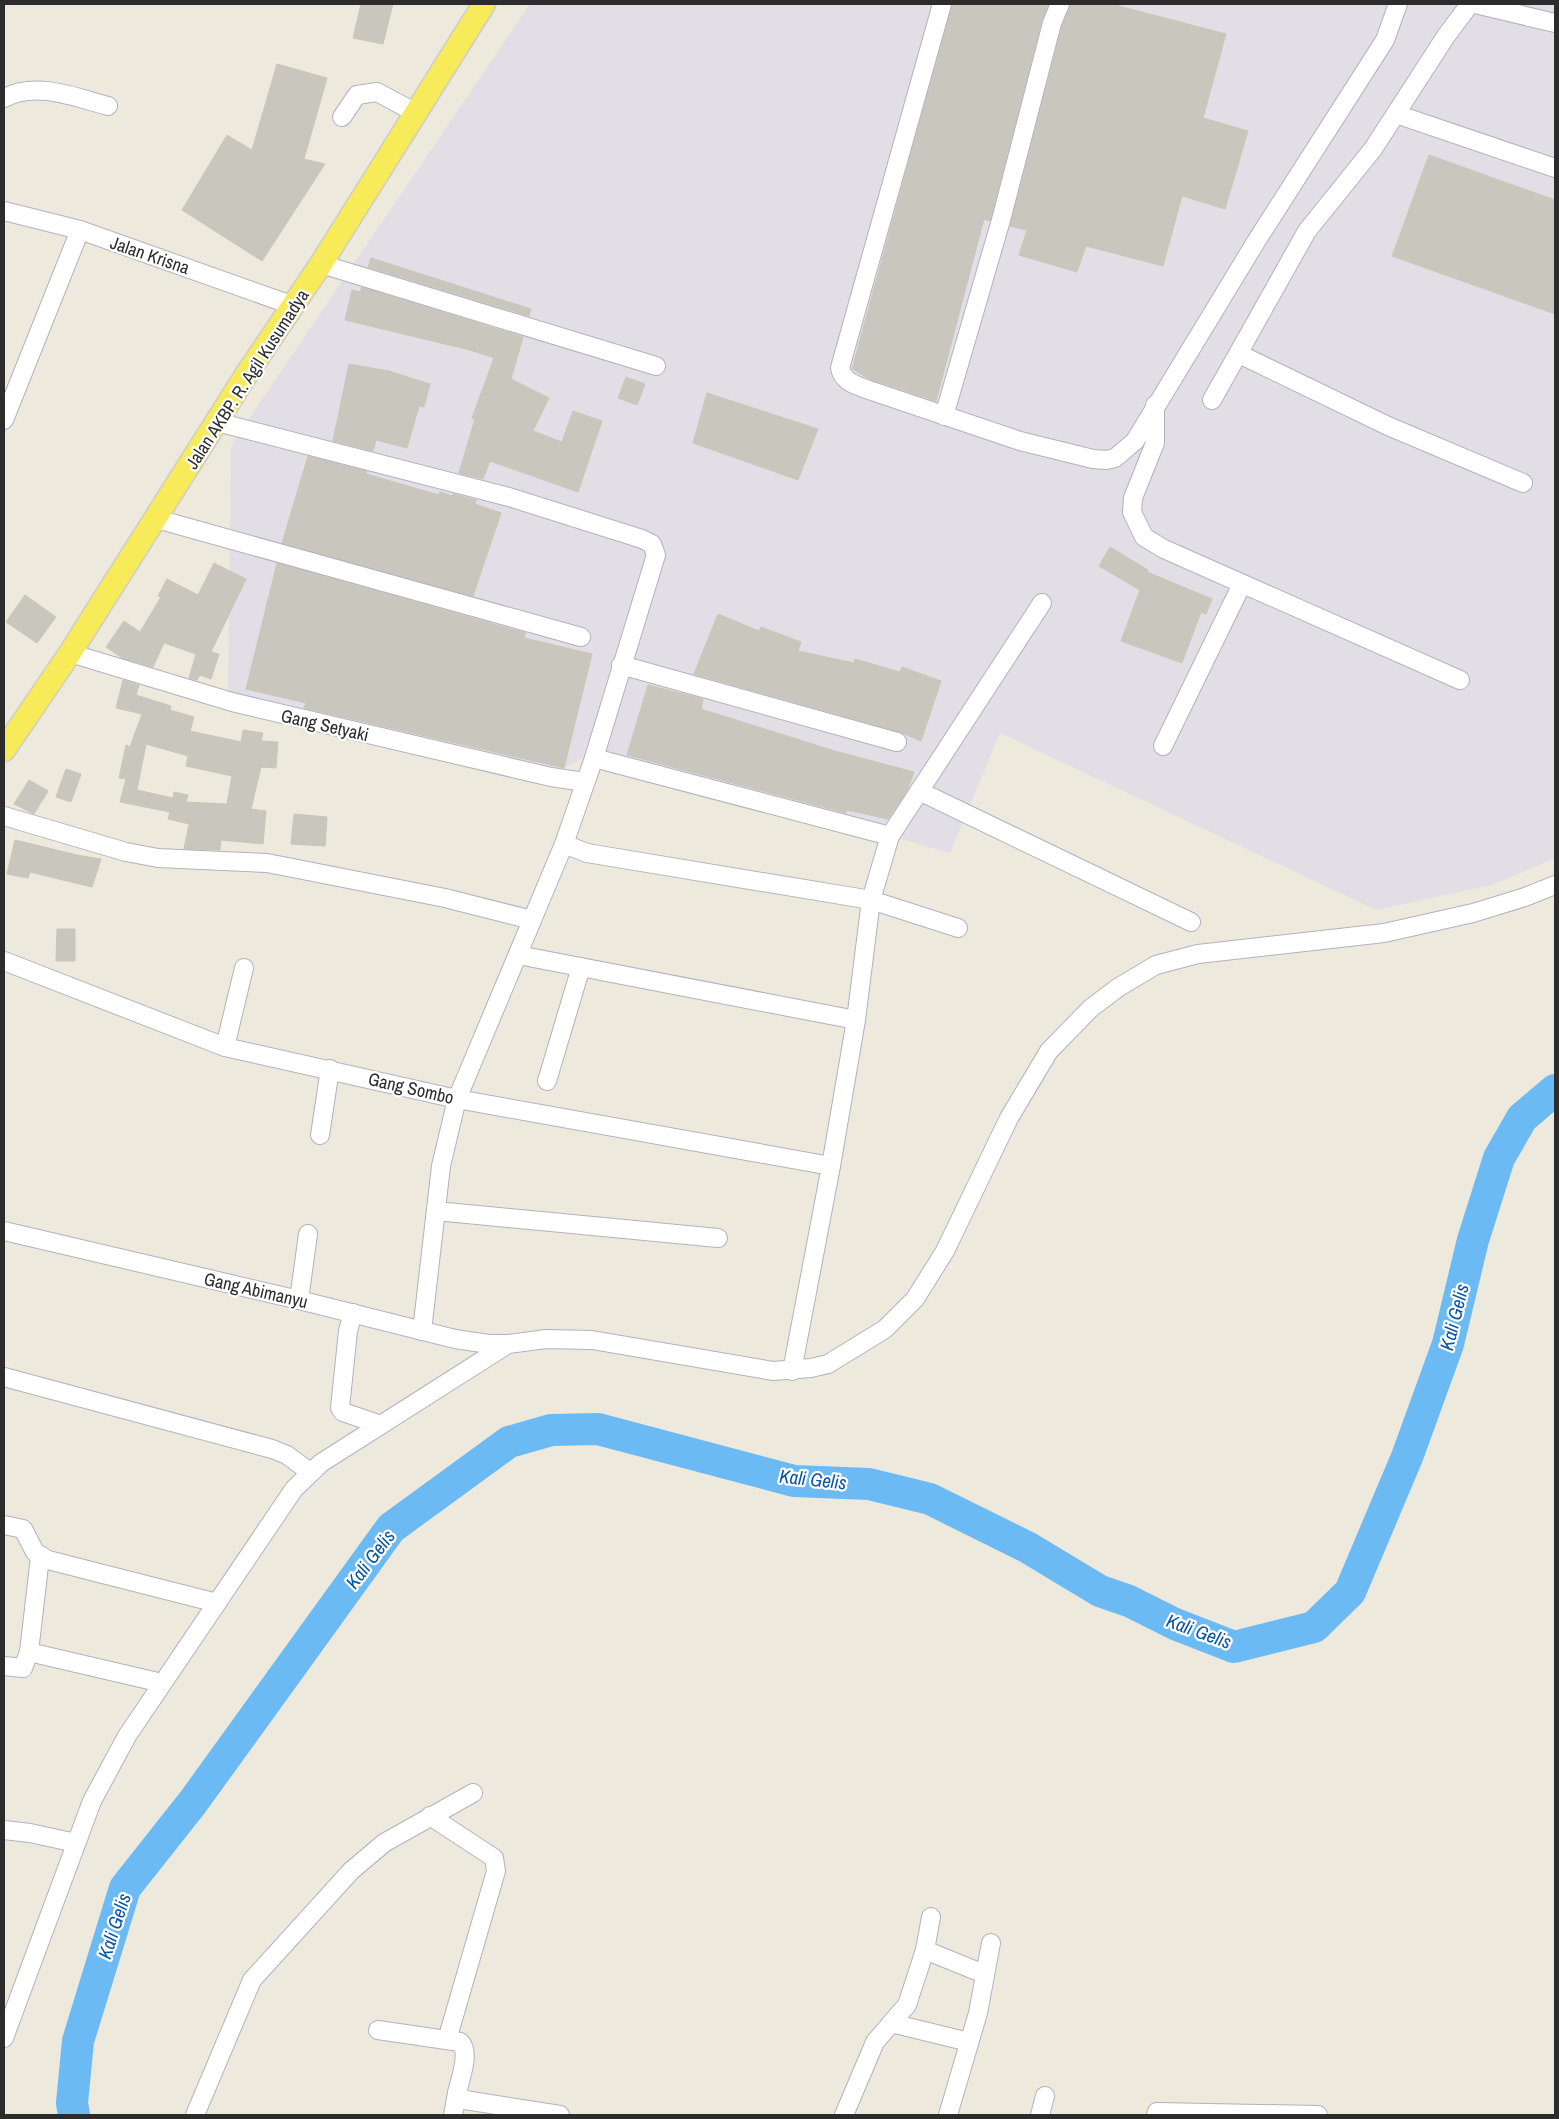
<svg xmlns="http://www.w3.org/2000/svg" width="1559" height="2119" font-family="'Archivo Narrow',sans-serif">
  <style>
    .industrial { fill: #e2dee6 }
    .lines { fill: none; stroke-linecap: round; stroke-linejoin: round }
    .river { stroke: #6cbaf4; stroke-width: 32 }
    .building { fill: #c9c6bd; stroke: #cac6b7; fill-rule: evenodd }
    .minor-casing { stroke: #b1b2c0; stroke-width: 20 }
    .major-casing { stroke: #ccc; stroke-width: 25 }
    .minor { stroke: #fff; stroke-width: 18 }
    .major { stroke: #f7eb59; stroke-width: 22 }
    .labels { text-anchor: middle; dominant-baseline: central; stroke-width: 4.5; stroke-linejoin: round; paint-order: stroke }
    .street-label { font-size: 18px; fill: #2c2c2c; stroke: #fff }
    .water-label { font-size: 19px; font-style: italic; fill: #0855a4; stroke: #fff }
  </style>
  <rect width="100%" height="100%" fill="#eee9dd"/>
  <polygon class="industrial" points="530,4 1555,4 1555,858 1492,885 1376,910 1000,733 950,853 596,752 533,783 228,692 231,445"/>
  <g class="lines">
    <polyline class="river" points="74,2115 72,2103 78,2041 125,1888 193,1802 391,1528 509,1442 551,1430 598,1429 794,1481 869,1484 930,1499 1027,1547 1100,1591 1129,1601 1175,1624 1234,1647 1314,1627 1350,1592 1407,1457 1448,1344 1473,1240 1499,1158 1522,1118 1555,1090"/>
  </g>
  <g class="building">
    <polygon points="361,4 393,4 383,44 353,38"/>
    <polygon points="952,4 1049,4 1042,20 990,221 984,219 936,401 870,379 852,369"/>
    <polygon points="1070,4 1111,4 1226,34 1203,118 1248,131 1225,209 1182,196 1163,266 1086,246 1077,272 1019,255 1027,230 1010,226 1062,26"/>
    <polygon points="277,64 327,78 304,159 325,164 262,261 182,210 227,135 252,150"/>
    <polygon points="1429,155 1555,200 1555,314 1392,256"/>
    <polygon points="371,258 531,309 529,316 368,267"/>
    <polygon points="362,287 523,337 511,379 549,398 533,431 562,442 573,411 602,421 578,492 490,461 483,479 459,473 475,419 472,418 494,358 470,350 345,320 352,290 360,292"/>
    <polygon points="349,364 389,371 430,384 424,407 419,406 407,448 376,440 373,451 333,441"/>
    <polygon points="626,377 645,384 637,405 618,398"/>
    <polygon points="707,393 818,429 798,480 693,443"/>
    <polygon points="308,456 367,471 366,474 439,495 440,492 452,496 453,494 476,500 475,504 501,513 473,596 282,543"/>
    <polygon points="1110,547 1148,570 1147,572 1212,599 1206,614 1201,612 1182,663 1121,641 1140,590 1099,566"/>
    <polygon points="214,563 246,579 211,652 219,654 211,679 200,675 197,680 189,678 196,654 164,643 153,667 122,658 106,647 124,621 140,632 161,597 158,596 167,579 198,595"/>
    <polygon points="277,563 526,633 524,638 592,654 564,768 304,708 306,703 246,689"/>
    <polygon points="25,595 56,617 37,643 6,622"/>
    <polygon points="718,614 759,631 761,627 801,642 798,651 854,663 855,659 900,672 902,667 941,681 921,741 900,732 694,674"/>
    <path d="M123 680 139 685 136 695 171 706 170 710 194 717 190 731 241 742 243 730 263 733 261 741 278 742 276 768 261 767 251 809 266 811 263 844 221 840 220 850 184 849 189 824 168 819 170 812 120 802 126 779 119 778 126 745 130 747 142 714 116 708ZM146 744 188 756 186 766 232 776 227 804 186 802 188 795 174 792 173 798 137 790Z"/>
    <polygon points="648,685 703,699 701,709 835,751 914,772 907,791 888,819 847,810 846,813 627,755"/>
    <polygon points="66,769 81,774 71,802 56,797"/>
    <polygon points="29,780 48,791 34,814 14,804"/>
    <polygon points="294,814 327,817 325,846 291,844"/>
    <polygon points="15,840 77,855 101,859 92,887 30,872 28,878 7,874"/>
    <polygon points="57,929 75,929 75,961 56,961"/>
  </g>
  <g class="lines">
    <defs>
      <g id="minor">
        <path d="M942 4 840 368C843 382 854 384 866 389L1020 441 1093 459 1106 460 1115 458 1135 441 1257 240 1385 40 1398 4"/>
        <polyline points="1475,4 1555,23"/>
        <path d="M4 98C37 81 74 97 108 106"/>
        <polyline points="1396,114 1555,168"/>
        <polyline points="342,117 357,95 377,92 416,113"/>
        <polyline points="4,211 80,230 294,306"/>
        <polyline points="321,264 656,366"/>
        <polyline points="1239,354 1388,426 1523,483"/>
        <polyline points="1212,400 1307,231 1373,149 1446,36 1470,4"/>
        <polyline points="1155,405 1155,443 1133,498 1132,512 1144,537 1164,549 1460,680"/>
        <polyline points="944,416 1001,220 1052,23 1060,4"/>
        <polyline points="4,420 80,230"/>
        <polyline points="217,422 509,497 642,539 652,544 656,555 594,758 564,844 587,853 871,900 856,1020 831,1166 792,1371"/>
        <polyline points="157,519 581,637"/>
        <polyline points="70,653 232,702 551,777 584,782"/>
        <polyline points="621,665 897,742"/>
        <polyline points="1163,746 1242,584"/>
        <polyline points="594,758 890,836"/>
        <polyline points="919,791 1191,922"/>
        <polyline points="4,816 126,852 158,858 267,863 445,898 532,920"/>
        <polyline points="958,928 871,900 890,836 1042,603"/>
        <polyline points="518,955 856,1020"/>
        <polyline points="4,961 225,1047 457,1099 831,1166"/>
        <polyline points="225,1047 244,968"/>
        <polyline points="547,1081 581,967"/>
        <polyline points="320,1135 330,1069"/>
        <polyline points="436,1211 718,1238"/>
        <polyline points="4,1231 299,1300 455,1339 489,1344 508,1344"/>
        <polyline points="299,1300 308,1234"/>
        <polyline points="353,1313 348,1331 340,1408 343,1412 381,1425"/>
        <polyline points="422,1331 441,1166 457,1099 564,844"/>
        <polyline points="4,1377 272,1449 287,1455 310,1472"/>
        <polyline points="4,1525 23,1529 35,1552 48,1560 217,1603"/>
        <polyline points="40,1557 29,1652 162,1683"/>
        <polyline points="4,1666 23,1668 29,1652"/>
        <polyline points="430,1816 494,1858 496,1871 447,2040"/>
        <polyline points="4,1830 30,1833 76,1843"/>
        <polyline points="925,1950 984,1974"/>
        <polyline points="891,2023 969,2042"/>
        <path d="M378 2030 460 2042C471 2052 460 2079 457 2093L465 2100 560 2115"/>
        <polyline points="4,2038 92,1801 127,1736 294,1489 321,1463 508,1344 546,1339 592,1340 773,1371 811,1368 828,1364 885,1329 915,1299 945,1251 1009,1118 1049,1051 1091,1008 1119,987 1156,965 1198,954 1384,933 1473,913 1525,897 1555,885"/>
        <polyline points="195,2115 252,1980 351,1871 384,1843 473,1793"/>
        <polyline points="453,2115 457,2093"/>
        <polyline points="844,2115 875,2042 907,2005 925,1950 931,1917"/>
        <polyline points="948,2115 978,2013 991,1943"/>
        <polyline points="1040,2115 1045,2096"/>
        <polyline points="1156,2115 1157,2112 1318,2115"/>
      </g>
      <polyline id="major" points="4,750 70,653 248,372 321,264 484,4"/>
    </defs>
    <use href="#minor" class="minor-casing"/>
    <use href="#major" class="major-casing"/>
    <use href="#minor" class="minor"/>
    <use href="#major" class="major"/>
  </g>
  <g class="labels">
    <g class="street-label">
      <text transform="translate(150 255) rotate(19)">Jalan Krisna</text>
      <text transform="translate(247 379) rotate(-57)">Jalan AKBP. R. Agil Kusumadya</text>
      <text transform="translate(325 725) rotate(13)">Gang Setyaki</text>
      <text transform="translate(411 1088) rotate(13)">Gang Sombo</text>
      <text transform="translate(256 1290) rotate(13)">Gang Abimanyu</text>
    </g>
    <g class="water-label">
      <text transform="translate(1454 1317) rotate(-76)">Kali Gelis</text>
      <text transform="translate(813 1479) rotate(6)">Kali Gelis</text>
      <text transform="translate(370 1559) rotate(-53)">Kali Gelis</text>
      <text transform="translate(1199 1631) rotate(20)">Kali Gelis</text>
      <text transform="translate(114 1926) rotate(-72)">Kali Gelis</text>
    </g>
  </g>
  <rect width="1559" height="2119" fill="none" stroke="#2c2c2c" stroke-width="10"/>
</svg>
